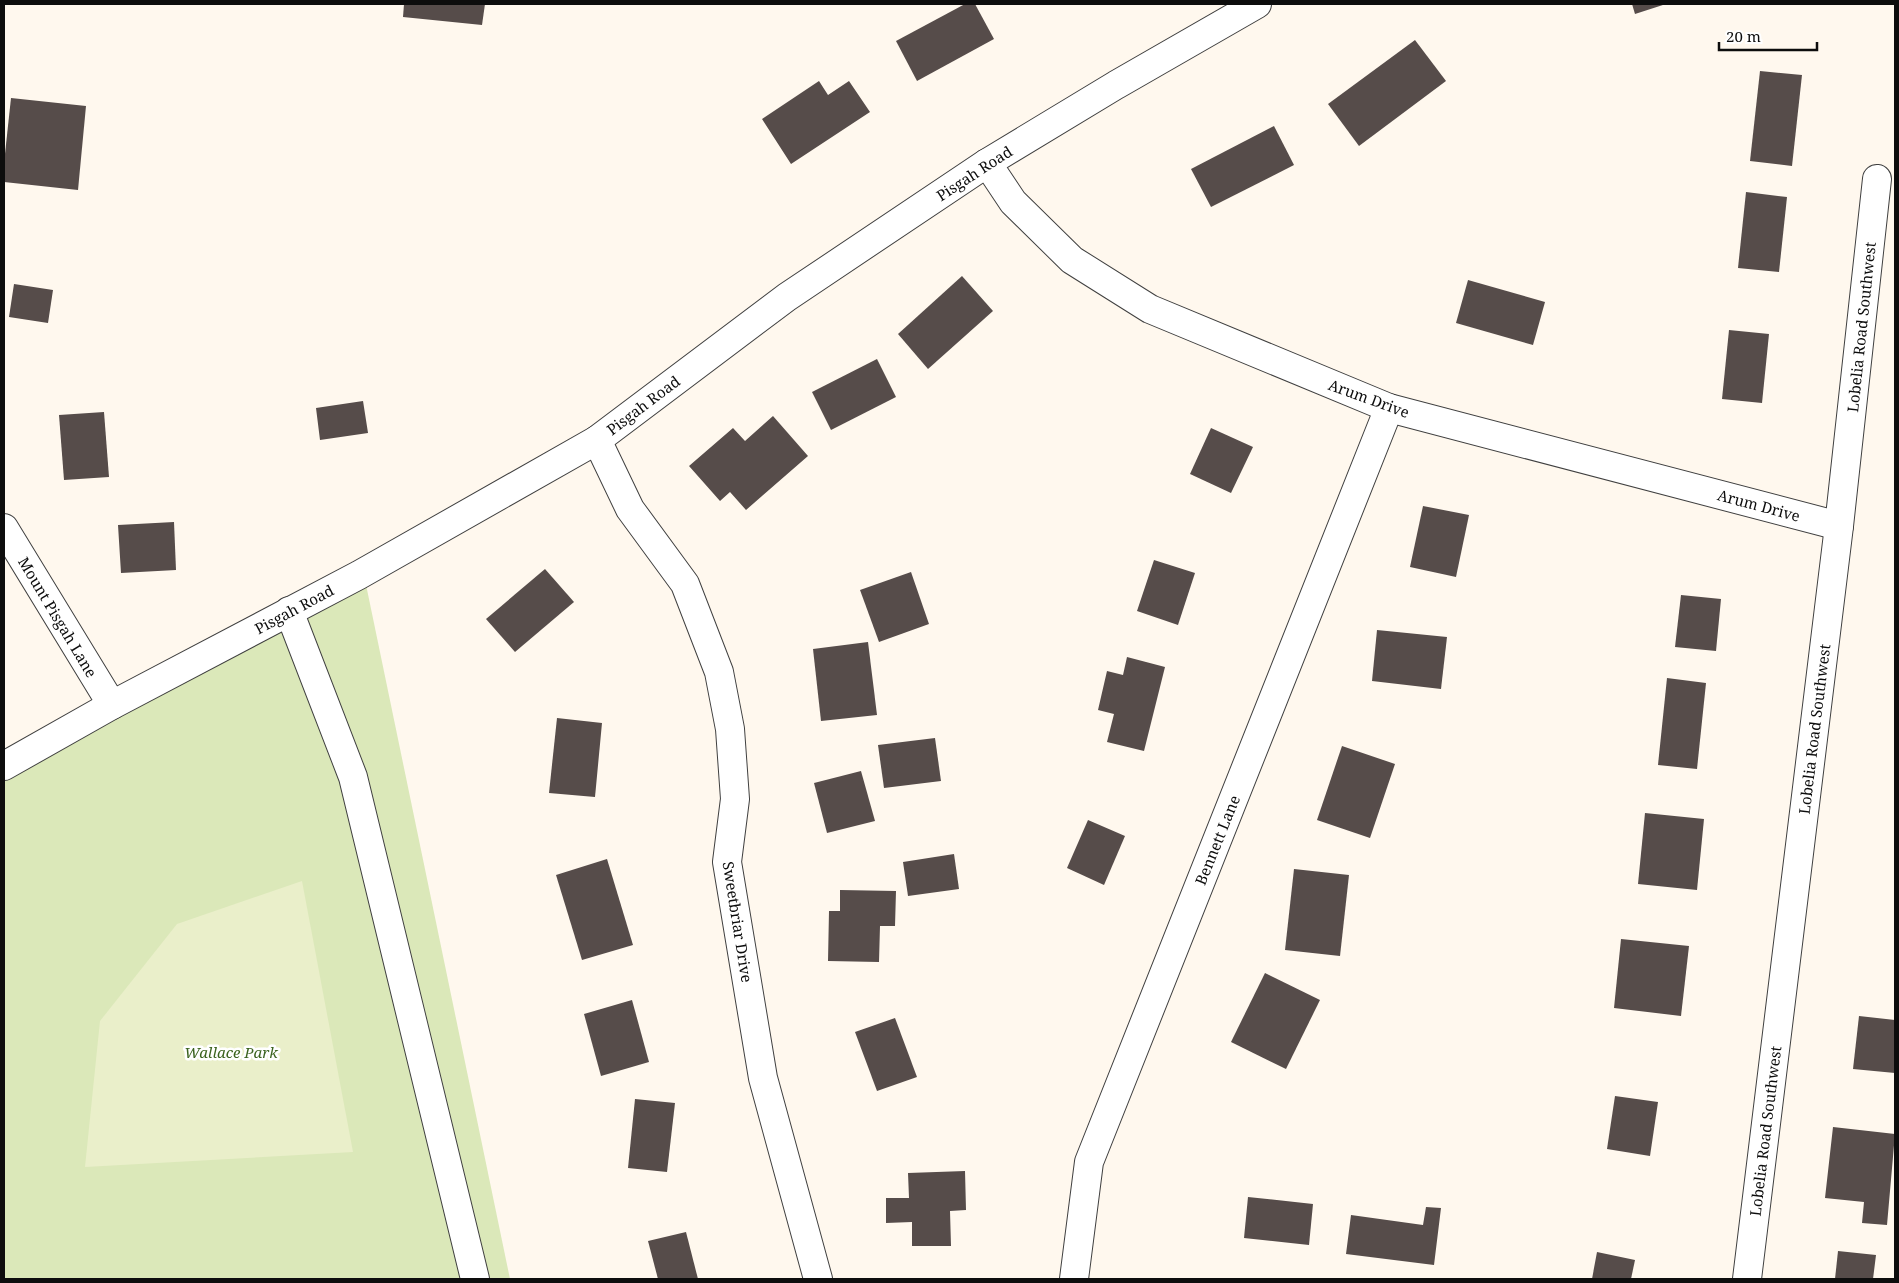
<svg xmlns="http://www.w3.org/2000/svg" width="1899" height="1283" font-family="'Noto Serif',serif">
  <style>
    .green { fill: #dbe8b9 }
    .pitch { fill: #eaefca }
    .building { fill: #564c4a }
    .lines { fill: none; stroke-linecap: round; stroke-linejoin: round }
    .minor-casing { stroke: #404040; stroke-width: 30 }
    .minor { stroke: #fff; stroke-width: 28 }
    .labels { text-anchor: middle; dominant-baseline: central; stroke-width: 5; stroke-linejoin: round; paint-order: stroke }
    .street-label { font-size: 15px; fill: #0d0d0d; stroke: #fff }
    .park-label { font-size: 15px; font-style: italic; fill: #3b631f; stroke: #fff }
  </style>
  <rect width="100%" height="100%" fill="#fff8ee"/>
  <polygon class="green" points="364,575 510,1279 4,1279 4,771"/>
  <polygon class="pitch" points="302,881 353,1152 85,1167 100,1021 177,924"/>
  <g class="building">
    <polygon points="404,4 485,4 482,25 403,17"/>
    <polygon points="965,4 975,4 994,39 917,81 896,41"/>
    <polygon points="1632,4 1666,4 1635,14"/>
    <polygon points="1415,40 1446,81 1359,146 1328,104"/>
    <polygon points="1760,71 1802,75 1792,166 1750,161"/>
    <polygon points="819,81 828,95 849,81 870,112 791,164 762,119"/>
    <polygon points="11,98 86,106 78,190 4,182 4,163"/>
    <polygon points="1274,126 1294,165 1211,207 1191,169"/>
    <polygon points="1746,192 1787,197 1779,272 1738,268"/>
    <polygon points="962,276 993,311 928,369 898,334"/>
    <polygon points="1468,280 1545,302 1533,345 1456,323"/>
    <polygon points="14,284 53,290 48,323 9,317"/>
    <polygon points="1729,330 1769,334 1762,403 1722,399"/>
    <polygon points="877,359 896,397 831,430 812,392"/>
    <polygon points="363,401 368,433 320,440 316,408"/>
    <polygon points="104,412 109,477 64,480 59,415"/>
    <polygon points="773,416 808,456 746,510 730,492 720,501 689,466 733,428 745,441"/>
    <polygon points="1211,428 1253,447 1231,493 1190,474"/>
    <polygon points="1423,506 1469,515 1456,577 1410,567"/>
    <polygon points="174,522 176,570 121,573 118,525"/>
    <polygon points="1154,560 1195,573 1178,625 1137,611"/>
    <polygon points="545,569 574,602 515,652 486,619"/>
    <polygon points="911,572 929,624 879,642 860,590"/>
    <polygon points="1681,595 1721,599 1716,651 1675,647"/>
    <polygon points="1377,630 1447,637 1441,689 1372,681"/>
    <polygon points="868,642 877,715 821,721 813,649"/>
    <polygon points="1127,657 1165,667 1144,751 1107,742 1114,714 1098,710 1107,671 1123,675"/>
    <polygon points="1667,678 1706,683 1697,769 1658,765"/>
    <polygon points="557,718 602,723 595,797 549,793"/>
    <polygon points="935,738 941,781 884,788 878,745"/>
    <polygon points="1342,746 1395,764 1370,838 1317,820"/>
    <polygon points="861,771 875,821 827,833 814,783"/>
    <polygon points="1645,813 1704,819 1697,890 1638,884"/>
    <polygon points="1088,820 1125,836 1104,885 1067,868"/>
    <polygon points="954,854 959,889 908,896 903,862"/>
    <polygon points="607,859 633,945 582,960 556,875"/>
    <polygon points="1294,869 1349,875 1340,956 1285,950"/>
    <polygon points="840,890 896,891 895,926 880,926 879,962 828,961 829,911 840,911"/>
    <polygon points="1621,939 1689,946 1681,1016 1614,1008"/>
    <polygon points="1265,973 1320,1000 1286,1069 1231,1042"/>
    <polygon points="632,1000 649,1062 601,1076 584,1014"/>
    <polygon points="1859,1016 1895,1020 1895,1073 1853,1069"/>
    <polygon points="895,1018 917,1077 877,1091 855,1032"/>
    <polygon points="1615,1096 1658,1102 1650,1156 1607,1149"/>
    <polygon points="635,1099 675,1103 667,1172 628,1168"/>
    <polygon points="1833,1127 1895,1134 1887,1225 1862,1223 1864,1202 1825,1198"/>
    <polygon points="965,1171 966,1210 950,1211 951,1246 912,1246 912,1222 886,1223 886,1198 909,1198 908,1173"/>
    <polygon points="1248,1197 1313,1204 1309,1245 1244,1238"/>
    <polygon points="1426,1207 1441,1208 1434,1265 1346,1254 1351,1215 1423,1225"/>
    <polygon points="686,1232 698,1279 658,1279 648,1241"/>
    <polygon points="1838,1251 1876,1255 1873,1279 1835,1279"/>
    <polygon points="1597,1252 1635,1260 1631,1279 1592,1279"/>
  </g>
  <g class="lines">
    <defs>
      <g id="minor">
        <polyline points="987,163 1013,202 1072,260 1150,309 1389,408 1839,526"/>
        <polyline points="597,440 630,509 685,584 719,672 730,729 735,799 727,862 763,1078 818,1279"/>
        <polyline points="4,528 112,705"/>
        <polyline points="289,611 353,777 475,1279"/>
        <polyline points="4,766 112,705 359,575 597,440 787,297 987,163 1116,85 1257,4"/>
        <polyline points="1074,1279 1089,1162 1389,408"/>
        <polyline points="1747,1279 1839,526 1877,179"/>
      </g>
    </defs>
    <use href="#minor" class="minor-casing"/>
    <use href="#minor" class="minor"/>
  </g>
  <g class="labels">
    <g class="street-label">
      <text transform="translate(974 173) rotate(-33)">Pisgah Road</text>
      <text transform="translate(1861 327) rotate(-84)">Lobelia Road Southwest</text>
      <text transform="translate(1369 398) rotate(20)">Arum Drive</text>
      <text transform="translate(643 405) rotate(-37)">Pisgah Road</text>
      <text transform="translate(1759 505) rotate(15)">Arum Drive</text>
      <text transform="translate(294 609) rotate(-28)">Pisgah Road</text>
      <text transform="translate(58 617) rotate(59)">Mount Pisgah Lane</text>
      <text transform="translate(1814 729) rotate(-83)">Lobelia Road Southwest</text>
      <text transform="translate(1217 840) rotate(-68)">Bennett Lane</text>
      <text transform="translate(738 922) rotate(81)">Sweetbriar Drive</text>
      <text transform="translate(1765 1131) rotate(-83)">Lobelia Road Southwest</text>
    </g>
    <g class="park-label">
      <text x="231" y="1052">Wallace Park</text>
    </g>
  </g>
  <rect width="1899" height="1283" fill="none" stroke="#0d0d0d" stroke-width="10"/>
  <path d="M1719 42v8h98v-8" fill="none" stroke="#0d0d0d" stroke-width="2.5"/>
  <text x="1726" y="42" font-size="15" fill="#0d0d0d" stroke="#ffffff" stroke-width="4" paint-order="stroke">20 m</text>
</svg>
